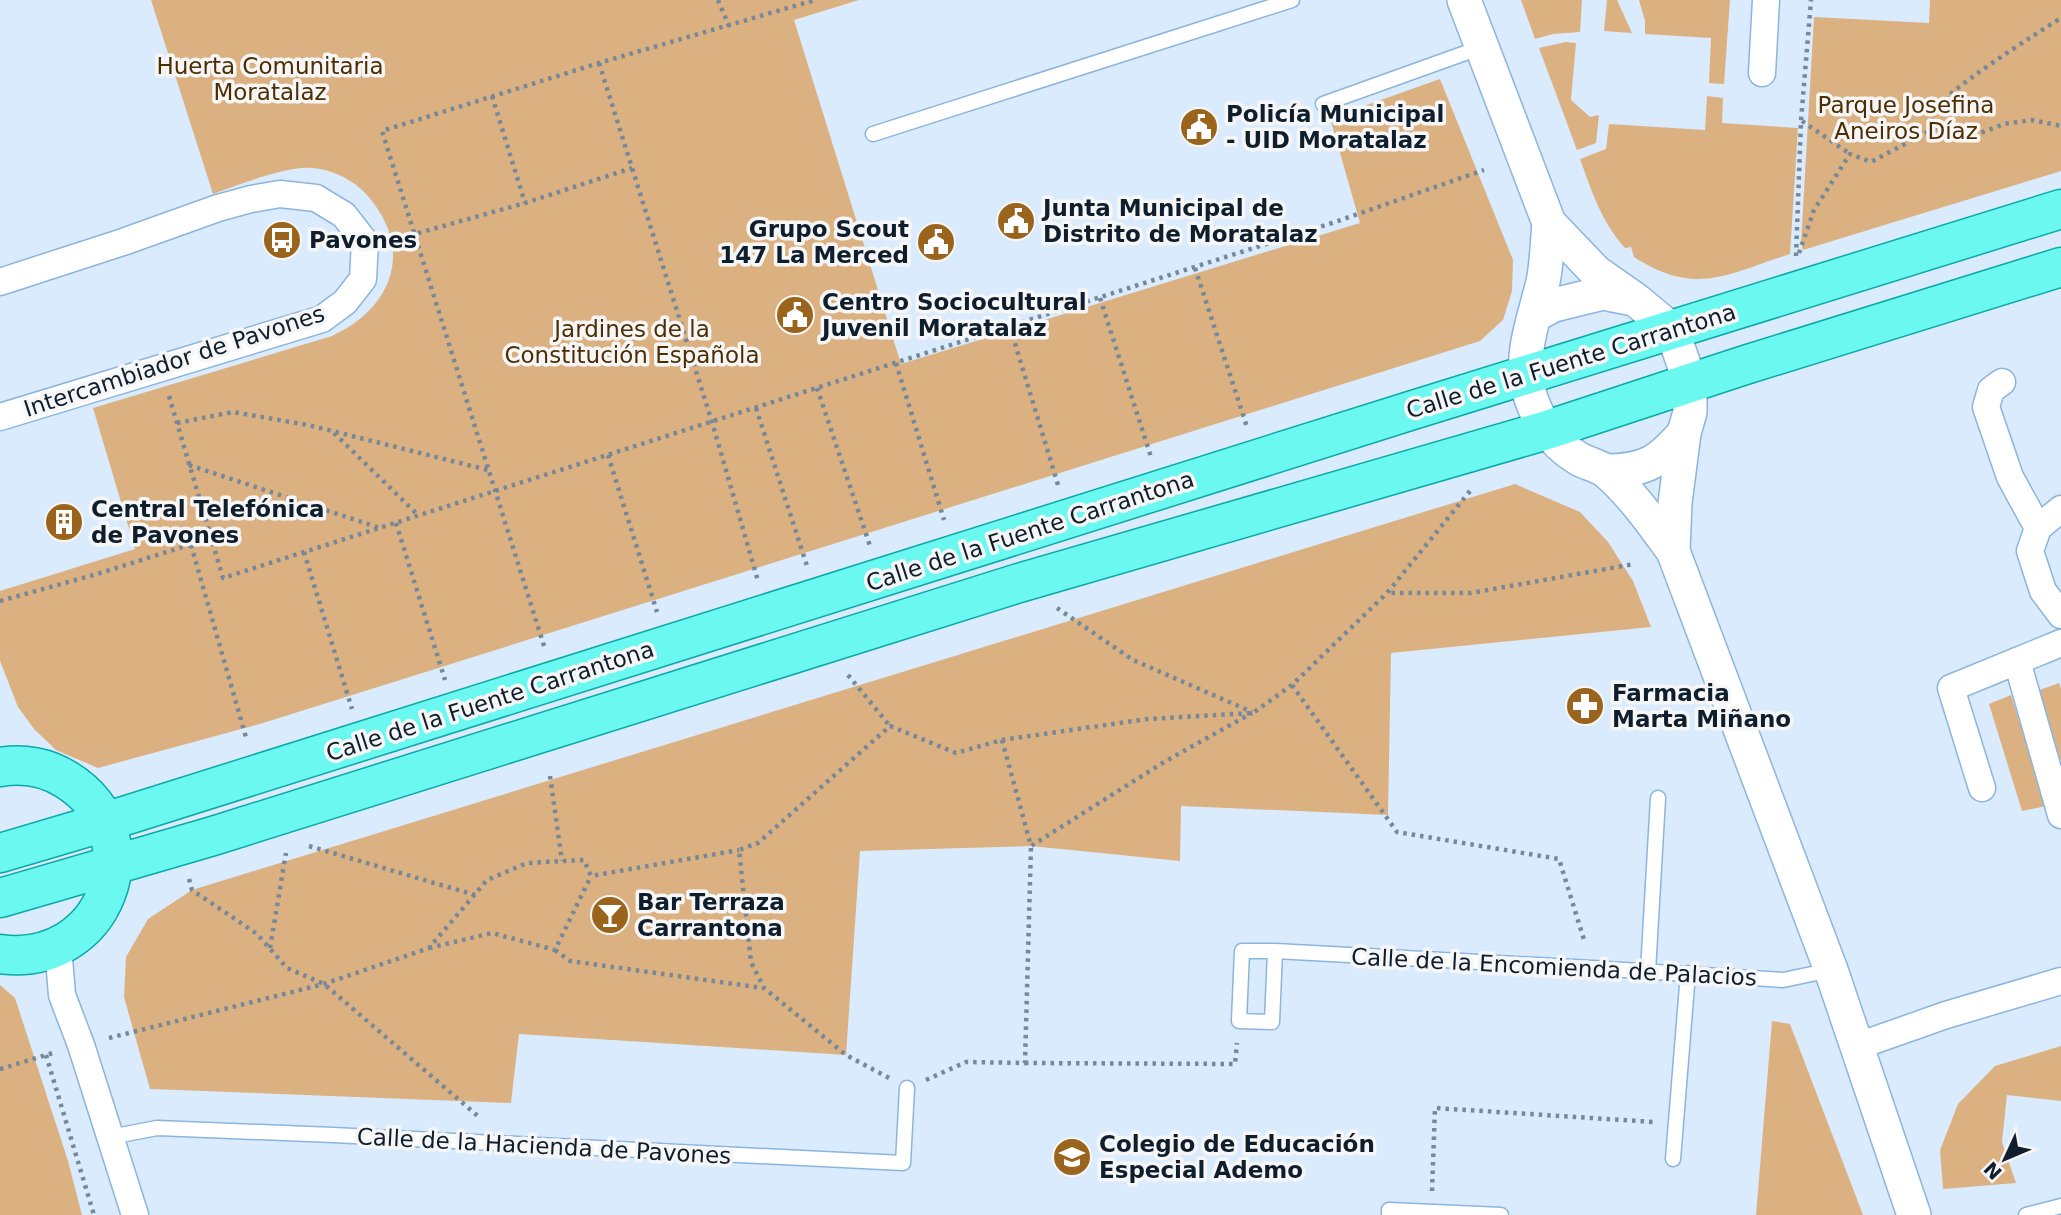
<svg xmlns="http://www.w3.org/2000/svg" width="2061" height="1215" font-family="'DejaVu Sans',sans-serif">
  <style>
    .green { fill: #dcb182 }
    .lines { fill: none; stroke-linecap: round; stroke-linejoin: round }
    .service-casing { stroke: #8bb5de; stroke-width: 17 }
    .minor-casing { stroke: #8bb5de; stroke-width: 29 }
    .tertiary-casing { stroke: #8bb5de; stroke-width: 36 }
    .primary-casing { stroke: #0aa8a7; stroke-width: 41 }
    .path { stroke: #789; stroke-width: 4.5; stroke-dasharray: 3.5 5; stroke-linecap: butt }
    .service { stroke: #fff; stroke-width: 14 }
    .minor { stroke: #fff; stroke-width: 26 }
    .tertiary { stroke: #fff; stroke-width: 33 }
    .primary { stroke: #6bf8f1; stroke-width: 38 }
    .labels { text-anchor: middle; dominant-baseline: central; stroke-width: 7; stroke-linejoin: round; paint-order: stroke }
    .park-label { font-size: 23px; fill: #4d2e02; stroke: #f6f6f6 }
    .poi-label { font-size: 23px; font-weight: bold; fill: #0e1e2d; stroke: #f6f6f6; text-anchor: start }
    .street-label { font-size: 23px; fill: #0e1e2d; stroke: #f6f6f6 }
  </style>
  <rect width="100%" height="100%" fill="#daebfd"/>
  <g class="green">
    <path d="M151 0H859L794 20 901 364 1360 223 1330 118 1440 79 1513 260 1512 291 1503 320 1480 341 263 723 98 768 56 750 34 729 18 707 0 661V591L135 549 93 408 332 336C387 311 413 258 375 205 361 184 337 170 312 168 285 166 239 185 213 194Z"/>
    <polygon points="1521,0 1582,0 1580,32 1553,34 1535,39"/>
    <polygon points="1607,0 1617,0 1632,33 1604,31"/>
    <polygon points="1639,0 1730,0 1724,84 1709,83 1711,38 1645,34 1645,21"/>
    <polygon points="1930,0 2061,0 2061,171 1803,250 1801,243 1814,17 1929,23"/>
    <polygon points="1566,42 1576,43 1571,100 1590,117 1599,115 1596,143 1577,150 1539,48"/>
    <path d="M1707 96 1723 98 1722 123 1798 128 1790 254C1727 274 1696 297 1634 257L1631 247 1625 248C1601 221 1592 192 1580 159L1606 149 1609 124 1705 130Z"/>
    <polygon points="1515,484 1580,512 1608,542 1633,581 1651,627 1391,653 1388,815 1181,806 1180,861 1031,846 860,851 846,1055 519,1034 511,1103 150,1089 124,997 126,957 148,919 192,890"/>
    <polygon points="2059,683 2061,689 2061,762 2037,691"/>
    <polygon points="2011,695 2046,806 2022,811 1989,704"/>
    <polygon points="0,985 15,998 68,1161 82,1215 0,1215"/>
    <polygon points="1772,1021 1790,1024 1863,1215 1756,1215"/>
    <polygon points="2061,1046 2061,1101 2007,1095 2002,1142 2016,1183 1943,1189 1940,1150 1958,1104 1995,1066"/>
  </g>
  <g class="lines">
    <defs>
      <g id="service">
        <polyline points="1323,104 1482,47"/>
        <polyline points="873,134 1292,0"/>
        <polyline points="1275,951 1272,1022 1239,1021 1242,951 1275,951 1592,968 1783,980 1831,970"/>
        <polyline points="1648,971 1658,798"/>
        <polyline points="110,1137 157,1128 333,1135 903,1163 907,1088"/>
        <polyline points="1673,1159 1688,973"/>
        <polyline points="1389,1215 1389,1210 1501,1215"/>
        <polyline points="2026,1215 2061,1206"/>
      </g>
      <g id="minor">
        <polyline points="1762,73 1766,0"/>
        <polyline points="0,282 123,242 218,208 251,199 280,194 316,198 344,215 365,242 363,279 345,302 322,319 0,417"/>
        <polyline points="2002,382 1991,390 1986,407 2010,477 2038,528"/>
        <polyline points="2061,509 2038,528 2030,551 2043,591 2061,615"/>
        <polyline points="2017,661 2061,815"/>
        <polyline points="1982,788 1951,688 2061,643"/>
        <polyline points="58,947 62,995 81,1045 135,1215"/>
        <polyline points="1858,1046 1946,1015 2061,981"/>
      </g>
      <g id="tertiary">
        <polyline points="1464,0 1549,223 1596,272 1636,300 1672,330 1690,382 1690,412 1684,433 1675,503 1673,551"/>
        <path d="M1549 223C1547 243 1547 263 1543 282 1536 312 1523 345 1526 376 1530 410 1550 442 1579 459 1588 464 1600 466 1608 473 1633 495 1653 524 1673 551L1831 970 1914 1215"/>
        <polyline points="1535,315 1554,305 1603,293 1634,299"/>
        <path d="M1606 471C1645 471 1659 462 1684 433"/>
      </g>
      <g id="primary">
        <path d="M0 767C23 763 47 767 67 780 156 836 105 969 0 954"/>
        <polyline points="0,853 105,822 1413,410 2061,209"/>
        <polyline points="0,898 213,836 1019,583 1547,430 1745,365 2061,267"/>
      </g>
    </defs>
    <use href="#service" class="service-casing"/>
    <use href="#minor" class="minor-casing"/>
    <use href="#tertiary" class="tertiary-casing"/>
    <use href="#primary" class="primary-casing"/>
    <g class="path">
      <polyline points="718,0 729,26"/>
      <polyline points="599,63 712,422 758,581"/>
      <polyline points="492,96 525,203"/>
      <polyline points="1802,121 1850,154"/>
      <polyline points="1933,129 1954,138 1978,134 2004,124 2032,120 2061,126"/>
      <polyline points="393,238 415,234 525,203 632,168"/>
      <path d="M1799 253 1814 210 1850 154 1871 162 1933 129C1933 124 1932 117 1934 112 1940 94 2039 32 2061 18"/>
      <polyline points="1796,256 1801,121 1811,0"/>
      <polyline points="1195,268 1247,427"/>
      <polyline points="1100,298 1151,457"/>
      <polyline points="1010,327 1058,485"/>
      <polyline points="896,363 944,520"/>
      <polyline points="817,388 870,546"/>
      <polyline points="169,396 223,578 1335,222 1484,170"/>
      <polyline points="756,408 807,566"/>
      <polyline points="177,423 233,412 308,425 488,470"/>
      <polyline points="334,433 419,516"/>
      <polyline points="608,455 657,612"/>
      <polyline points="189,465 380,528"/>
      <polyline points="1470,491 1387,593 1471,593 1634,564"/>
      <polyline points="396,523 445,680"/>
      <polyline points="191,545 247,741"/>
      <polyline points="304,552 352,709"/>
      <polyline points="0,601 97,574 211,538"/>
      <polyline points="1057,608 1133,660 1252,712"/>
      <polyline points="544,646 382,131 599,63 815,0"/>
      <polyline points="848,675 890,726"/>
      <polyline points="1292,685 1397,832 1559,859 1585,943"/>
      <polyline points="1002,740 1031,846 1164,762 1252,713"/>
      <polyline points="550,776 562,861"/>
      <polyline points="309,846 475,895"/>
      <polyline points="189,879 192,890 257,934 287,968 324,984 479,1117"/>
      <polyline points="270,948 286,853"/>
      <polyline points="429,948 492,933 555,950 591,876"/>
      <polyline points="555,950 570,961 763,988"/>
      <polyline points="109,1038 324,984 429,948 487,880 527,863 584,860 591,876 739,850"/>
      <polyline points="46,1055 94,1215"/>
      <polyline points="1025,1063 1235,1064 1237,1043"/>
      <polyline points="0,1069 53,1053"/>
      <polyline points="889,1078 846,1055 764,988 751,962 739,850 758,843 890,726 956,753 1002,740 1147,719 1253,713 1292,685 1387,593"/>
      <polyline points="926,1080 966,1062 1025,1063 1031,846"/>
      <polyline points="1432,1191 1435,1108 1654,1122"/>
    </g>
    <use href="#service" class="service"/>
    <use href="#minor" class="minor"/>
    <use href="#tertiary" class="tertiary"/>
    <use href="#primary" class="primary"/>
  </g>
  <defs>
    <symbol id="civic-disc" viewBox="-11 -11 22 22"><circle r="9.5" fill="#9a641c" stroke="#f6f6f6"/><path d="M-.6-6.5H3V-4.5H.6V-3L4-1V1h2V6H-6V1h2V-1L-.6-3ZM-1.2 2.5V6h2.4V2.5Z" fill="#fff"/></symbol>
    <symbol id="bus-disc" viewBox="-11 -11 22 22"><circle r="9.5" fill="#9a641c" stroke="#f6f6f6"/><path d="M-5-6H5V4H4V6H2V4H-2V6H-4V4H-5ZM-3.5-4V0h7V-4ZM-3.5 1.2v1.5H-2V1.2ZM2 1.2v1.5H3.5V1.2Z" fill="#fff"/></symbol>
    <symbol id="building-disc" viewBox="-11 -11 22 22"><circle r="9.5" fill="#9a641c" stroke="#f6f6f6"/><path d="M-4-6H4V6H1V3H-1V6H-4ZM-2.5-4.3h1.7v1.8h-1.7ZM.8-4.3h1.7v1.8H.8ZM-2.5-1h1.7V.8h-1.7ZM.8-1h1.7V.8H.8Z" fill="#fff"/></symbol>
    <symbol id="pharmacy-disc" viewBox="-11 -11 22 22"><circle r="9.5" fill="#9a641c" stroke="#f6f6f6"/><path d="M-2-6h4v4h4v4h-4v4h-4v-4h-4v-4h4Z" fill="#fff"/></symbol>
    <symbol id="bar-disc" viewBox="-11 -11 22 22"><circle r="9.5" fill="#9a641c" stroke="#f6f6f6"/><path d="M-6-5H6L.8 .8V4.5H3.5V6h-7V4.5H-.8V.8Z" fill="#fff"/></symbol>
    <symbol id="school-disc" viewBox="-11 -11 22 22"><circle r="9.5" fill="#9a641c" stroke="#f6f6f6"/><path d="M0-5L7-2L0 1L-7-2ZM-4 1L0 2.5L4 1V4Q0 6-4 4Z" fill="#fff"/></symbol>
  </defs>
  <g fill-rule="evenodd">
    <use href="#civic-disc" x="1177" y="105" width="44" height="44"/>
    <use href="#civic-disc" x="994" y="199" width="44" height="44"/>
    <use href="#bus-disc" x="260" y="218" width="44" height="44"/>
    <use href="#civic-disc" x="914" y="220" width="44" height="44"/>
    <use href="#civic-disc" x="773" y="293" width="44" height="44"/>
    <use href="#building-disc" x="42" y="500" width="44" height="44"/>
    <use href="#pharmacy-disc" x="1563" y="684" width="44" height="44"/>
    <use href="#bar-disc" x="588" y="893" width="44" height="44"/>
    <use href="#school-disc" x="1050" y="1135" width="44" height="44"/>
  </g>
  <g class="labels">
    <g class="park-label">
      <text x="270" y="66">Huerta Comunitaria<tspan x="270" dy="26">Moratalaz</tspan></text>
      <text x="1906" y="105">Parque Josefina<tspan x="1906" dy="26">Aneiros Díaz</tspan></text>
      <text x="632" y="329">Jardines de la<tspan x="632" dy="26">Constitución Española</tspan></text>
    </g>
    <g class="poi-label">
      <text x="1226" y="114">Policía Municipal<tspan x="1226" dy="26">- UID Moratalaz</tspan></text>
      <text x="1043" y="208">Junta Municipal de<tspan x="1043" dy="26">Distrito de Moratalaz</tspan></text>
      <text x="909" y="229" text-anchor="end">Grupo Scout<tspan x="909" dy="26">147 La Merced</tspan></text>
      <text x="309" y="240">Pavones</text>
      <text x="822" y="302">Centro Sociocultural<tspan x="822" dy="26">Juvenil Moratalaz</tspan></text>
      <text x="91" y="509">Central Telefónica<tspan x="91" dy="26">de Pavones</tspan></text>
      <text x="1612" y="693">Farmacia<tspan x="1612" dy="26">Marta Miñano</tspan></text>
      <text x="637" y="902">Bar Terraza<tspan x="637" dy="26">Carrantona</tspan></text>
      <text x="1099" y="1144">Colegio de Educación<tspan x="1099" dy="26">Especial Ademo</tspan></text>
    </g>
    <g class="street-label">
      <text transform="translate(174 361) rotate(-18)">Intercambiador de Pavones</text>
      <text transform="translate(1571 361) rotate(-17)">Calle de la Fuente Carrantona</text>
      <text transform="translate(1030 531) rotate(-18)">Calle de la Fuente Carrantona</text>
      <text transform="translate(490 701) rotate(-18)">Calle de la Fuente Carrantona</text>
      <text transform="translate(1554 967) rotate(3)">Calle de la Encomienda de Palacios</text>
      <text transform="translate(544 1146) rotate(3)">Calle de la Hacienda de Pavones</text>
    </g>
  </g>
  <g transform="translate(2005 1159) rotate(226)" stroke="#f6f6f6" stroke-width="5" paint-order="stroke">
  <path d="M0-5L12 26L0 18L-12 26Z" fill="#0e1e2d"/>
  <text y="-10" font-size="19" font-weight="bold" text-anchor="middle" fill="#0e1e2d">N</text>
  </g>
</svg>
